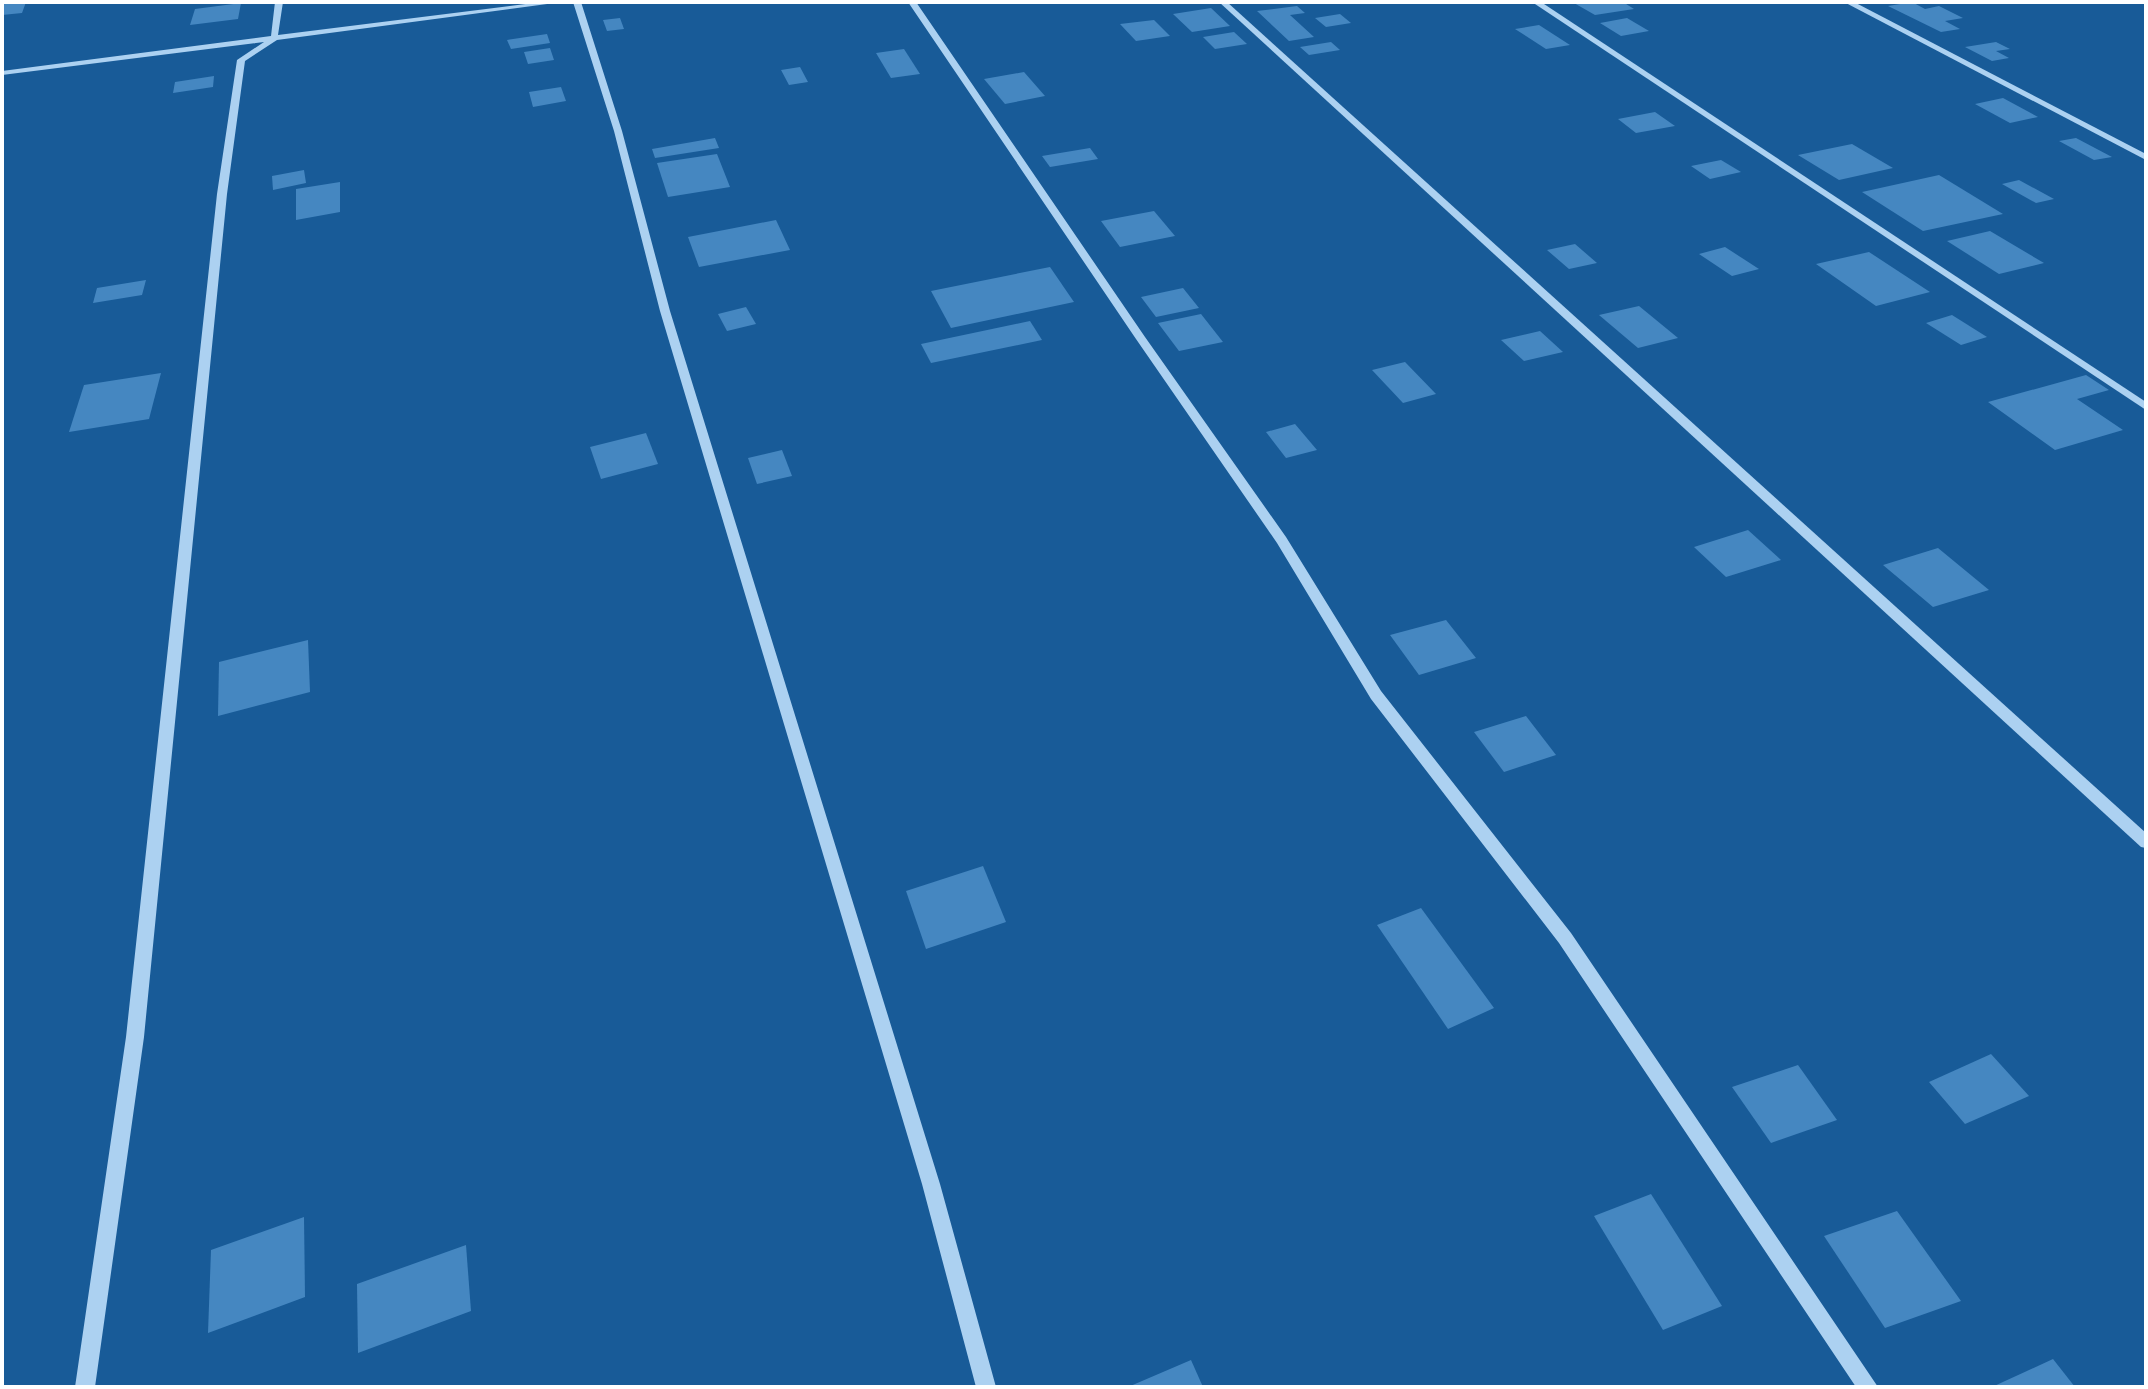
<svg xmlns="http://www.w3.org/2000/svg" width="2148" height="1389" font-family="'Alegreya Sans',sans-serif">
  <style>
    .building { fill: #4587c1 }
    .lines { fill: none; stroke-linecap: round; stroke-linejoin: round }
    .minor { fill: #acd1f1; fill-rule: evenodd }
  </style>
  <rect width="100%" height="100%" fill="#185b98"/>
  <g class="building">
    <polygon points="2,2 26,2 22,13 2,15"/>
    <polygon points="1623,2 1634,9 1595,15 1574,3"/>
    <polygon points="1912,2 1925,9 1939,6 1963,18 1945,21 1960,29 1941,32 1888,6"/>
    <polygon points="241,3 238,19 190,25 195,9"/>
    <polygon points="1297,6 1305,13 1290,15 1314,37 1289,41 1257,11"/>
    <polygon points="1211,8 1230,26 1192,32 1173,14"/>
    <polygon points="1340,14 1351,23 1326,27 1315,18"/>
    <polygon points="620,18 624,29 607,31 603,20"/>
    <polygon points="1627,18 1649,31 1621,36 1600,23"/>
    <polygon points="1154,20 1170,36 1136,41 1120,24"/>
    <polygon points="1539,25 1570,45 1546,49 1515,29"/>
    <polygon points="1234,32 1247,44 1215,49 1203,37"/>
    <polygon points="547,34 550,43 511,49 507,40"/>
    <polygon points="1331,42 1340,50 1309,55 1300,47"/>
    <polygon points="1996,42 2010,49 1996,51 2009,58 1992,61 1965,47"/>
    <polygon points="550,48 554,60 528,64 524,52"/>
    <polygon points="904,49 920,74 891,78 876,53"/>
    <polygon points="800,67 808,82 789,85 781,70"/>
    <polygon points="1024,72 1045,96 1005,104 984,79"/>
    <polygon points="214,76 213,87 173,93 175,82"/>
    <polygon points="561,87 566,101 533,107 529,92"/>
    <polygon points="2003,98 2038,117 2010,123 1975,104"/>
    <polygon points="1655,112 1675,126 1636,133 1618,119"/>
    <polygon points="715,138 719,148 655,158 652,149"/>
    <polygon points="2076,138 2112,157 2094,160 2059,141"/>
    <polygon points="1852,144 1893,168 1839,180 1798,155"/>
    <polygon points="1090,148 1098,159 1050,167 1042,156"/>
    <polygon points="717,154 730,187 668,197 657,163"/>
    <polygon points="1721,160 1741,172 1710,179 1691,166"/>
    <polygon points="304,170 306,183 273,190 272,176"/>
    <polygon points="1939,175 2003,214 1923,231 1862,192"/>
    <polygon points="2019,180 2054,199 2036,203 2002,184"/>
    <polygon points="340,182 340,212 296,220 296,189"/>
    <polygon points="1154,211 1175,236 1120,247 1101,221"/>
    <polygon points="776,220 790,250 699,267 688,237"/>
    <polygon points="1990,231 2044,263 1999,274 1947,241"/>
    <polygon points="1575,244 1597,263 1569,269 1547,250"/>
    <polygon points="1725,247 1759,269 1732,276 1699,254"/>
    <polygon points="1869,252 1930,292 1876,306 1816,264"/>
    <polygon points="1050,267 1074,302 951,328 931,291"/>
    <polygon points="146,280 142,295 93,303 97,288"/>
    <polygon points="1183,288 1199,308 1156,317 1141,297"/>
    <polygon points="1639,306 1678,338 1638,348 1599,315"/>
    <polygon points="746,307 756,324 727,331 718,314"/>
    <polygon points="1201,314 1223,342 1179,351 1158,323"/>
    <polygon points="1952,315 1987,337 1961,345 1926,323"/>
    <polygon points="1030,321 1042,340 931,363 921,344"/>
    <polygon points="1540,331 1563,352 1524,361 1501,340"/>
    <polygon points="1405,362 1436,394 1403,403 1372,370"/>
    <polygon points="161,373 149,419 69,432 84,385"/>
    <polygon points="2086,375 2109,390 2077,399 2123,430 2055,450 1988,402"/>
    <polygon points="1295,424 1317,450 1286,458 1266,432"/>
    <polygon points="646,433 658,464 601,479 590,447"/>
    <polygon points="782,450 792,476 757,484 748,458"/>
    <polygon points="1748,530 1781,560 1726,577 1694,547"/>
    <polygon points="1938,548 1989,590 1933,607 1883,565"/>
    <polygon points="1446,620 1476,658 1419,675 1390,635"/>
    <polygon points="308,640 310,692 218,716 219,662"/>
    <polygon points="1526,716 1556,755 1504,772 1474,732"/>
    <polygon points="983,866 1006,922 926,949 906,891"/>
    <polygon points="1421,908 1494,1008 1448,1029 1377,925"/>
    <polygon points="1991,1054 2029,1096 1965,1124 1929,1082"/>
    <polygon points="1798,1065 1837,1120 1771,1143 1732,1087"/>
    <polygon points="1651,1194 1722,1306 1663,1330 1594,1216"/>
    <polygon points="1897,1211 1961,1301 1885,1328 1824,1236"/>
    <polygon points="304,1217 305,1297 208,1333 211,1250"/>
    <polygon points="466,1245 471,1311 358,1353 357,1284"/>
    <polygon points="2053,1359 2075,1387 1992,1387"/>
    <polygon points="1191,1360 1203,1387 1128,1387"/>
  </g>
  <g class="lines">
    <g class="minor">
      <polygon points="275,2 283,2 278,35 541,2 562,2 277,40 245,61 227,194 144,1037 95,1387 75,1387 126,1037 217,194 237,60 264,42 2,75 2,71 271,36"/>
      <polygon points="573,2 581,2 622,131 670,311 940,1184 996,1387 976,1387 922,1184 660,311 614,131"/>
      <polygon points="908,2 916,2 1145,337 1286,537 1381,691 1571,933 1878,1387 1856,1387 1559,943 1371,699 1277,543 1136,339"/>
      <polygon points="1219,2 1227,2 2146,833 2146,848 2141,847"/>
      <polygon points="1532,2 1541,2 2146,402 2146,410"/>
      <polygon points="1844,2 1854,2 2146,154 2146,160"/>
    </g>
  </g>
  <rect width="2148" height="1389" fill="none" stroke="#ffffff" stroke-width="8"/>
</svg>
